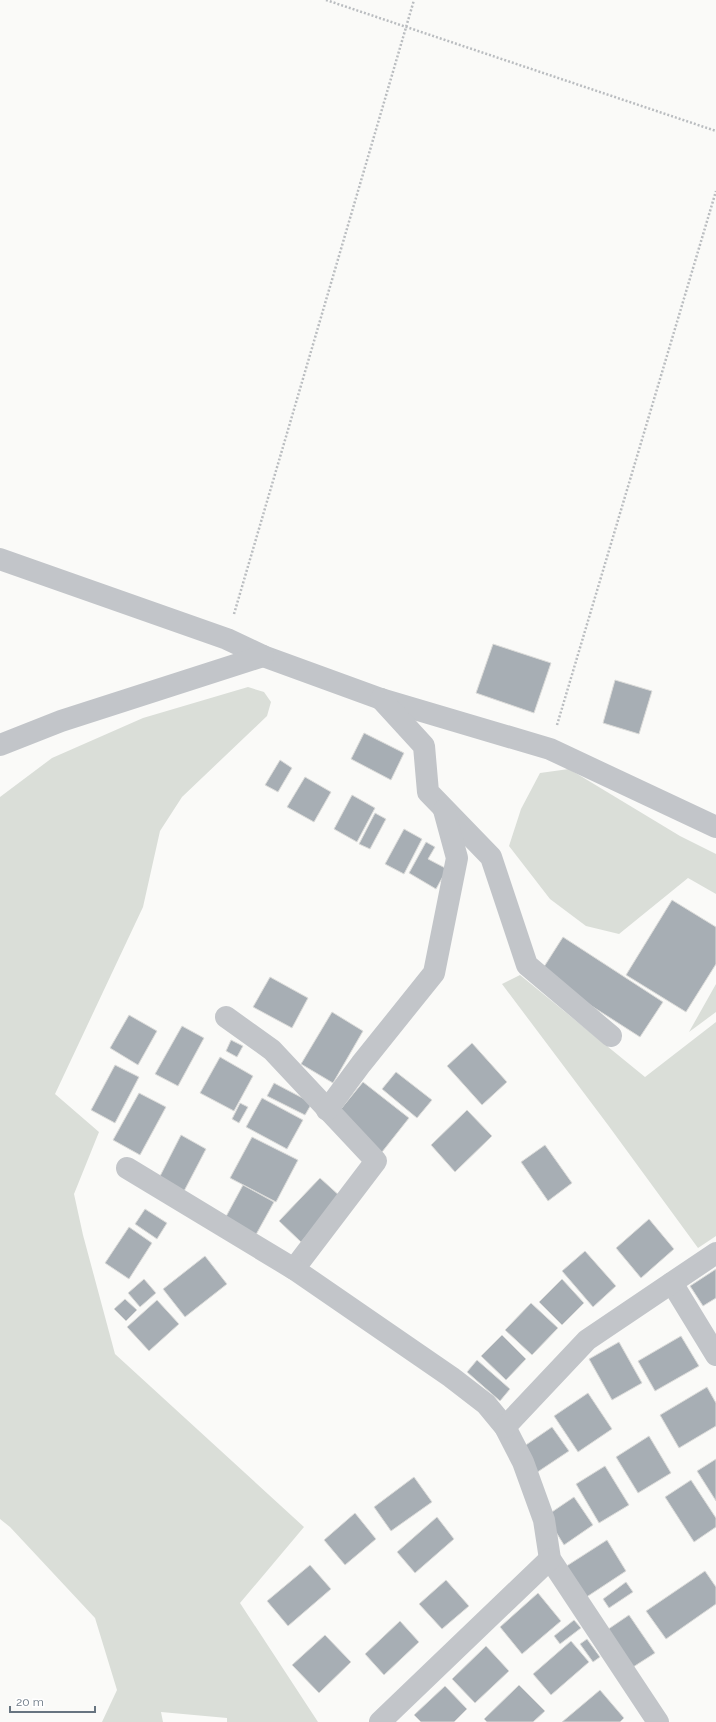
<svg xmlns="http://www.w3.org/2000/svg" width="716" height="1722" font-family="Raleway,sans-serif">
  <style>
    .green { fill: #daded8 }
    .building { fill: #a7aeb4; stroke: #dcdcda }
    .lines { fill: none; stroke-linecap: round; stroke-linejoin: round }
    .path { stroke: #babdc0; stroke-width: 2.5; stroke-dasharray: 2 2; stroke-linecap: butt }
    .minor { stroke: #c2c5c9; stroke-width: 22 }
  </style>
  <rect width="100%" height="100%" fill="#fafaf8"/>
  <g class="green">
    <polygon points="248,687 264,692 271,702 267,716 182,797 160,831 143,907 55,1094 99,1132 74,1194 83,1235 115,1354 304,1527 240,1603 318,1722 227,1722 227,1718 161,1712 163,1722 102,1722 117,1690 95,1618 10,1527 0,1519 0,797 52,758 143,718"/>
    <polygon points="569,769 680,836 716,854 716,894 688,878 619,934 586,926 550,899 509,846 521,809 540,773"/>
    <polygon points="520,975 645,1077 716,1022 716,1236 698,1248 608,1125 502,984"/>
    <polygon points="716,984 716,1012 689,1032"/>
  </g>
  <g class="building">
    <polygon points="493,644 551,663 534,713 476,693"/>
    <polygon points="615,680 652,691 639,734 603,723"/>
    <polygon points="364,733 404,753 391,780 351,759"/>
    <polygon points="280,760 292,768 278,792 265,785"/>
    <polygon points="305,777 331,792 314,822 287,807"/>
    <polygon points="352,795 375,808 357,842 334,829"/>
    <polygon points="375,813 386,819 370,849 359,844"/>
    <polygon points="404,829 422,839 404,874 385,864"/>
    <polygon points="426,842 435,847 428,859 447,869 436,889 409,873"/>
    <polygon points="672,900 716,927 716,964 686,1012 626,975"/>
    <polygon points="563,937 663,1002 640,1037 540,973"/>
    <polygon points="270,977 308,998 292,1028 253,1007"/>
    <polygon points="332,1012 363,1031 333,1083 301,1064"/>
    <polygon points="129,1015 157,1031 138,1065 110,1048"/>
    <polygon points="182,1026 204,1038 178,1086 155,1074"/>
    <polygon points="231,1040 243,1046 237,1057 226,1051"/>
    <polygon points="472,1043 507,1082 482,1105 447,1066"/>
    <polygon points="220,1057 253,1076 234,1111 200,1093"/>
    <polygon points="115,1065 139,1077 115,1123 91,1110"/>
    <polygon points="396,1072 432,1100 417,1118 382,1089"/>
    <polygon points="363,1082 409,1118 382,1152 336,1115"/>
    <polygon points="274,1083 312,1103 305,1115 267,1096"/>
    <polygon points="139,1093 166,1107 140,1155 113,1140"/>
    <polygon points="262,1098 303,1120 287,1149 246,1127"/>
    <polygon points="240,1103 248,1107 239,1123 232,1119"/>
    <polygon points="467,1110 492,1136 455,1172 431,1145"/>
    <polygon points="181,1135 206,1149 182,1195 157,1182"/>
    <polygon points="252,1137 298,1160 276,1202 230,1178"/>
    <polygon points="545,1145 572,1183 548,1201 521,1162"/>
    <polygon points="320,1178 342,1198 301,1242 279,1221"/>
    <polygon points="243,1185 274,1202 253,1240 222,1224"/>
    <polygon points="145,1209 167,1223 157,1239 135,1224"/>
    <polygon points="649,1219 674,1249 641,1278 616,1248"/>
    <polygon points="129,1227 152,1243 129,1279 105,1263"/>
    <polygon points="585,1251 616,1286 593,1307 562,1271"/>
    <polygon points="205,1256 227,1284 185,1317 163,1289"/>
    <polygon points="716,1269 716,1298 703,1306 690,1286"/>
    <polygon points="144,1279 156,1293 140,1307 128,1293"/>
    <polygon points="562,1279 584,1303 562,1325 539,1302"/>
    <polygon points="125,1299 137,1310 126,1321 114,1309"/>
    <polygon points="157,1300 179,1324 149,1351 127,1327"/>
    <polygon points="531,1303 558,1328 532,1355 505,1330"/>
    <polygon points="502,1335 526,1359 506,1380 481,1356"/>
    <polygon points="681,1336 699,1366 655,1391 638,1361"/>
    <polygon points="619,1342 642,1383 612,1400 589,1359"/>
    <polygon points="477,1360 510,1389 500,1401 467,1372"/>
    <polygon points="707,1387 716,1403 716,1426 679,1448 660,1415"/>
    <polygon points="588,1393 612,1429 578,1452 554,1416"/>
    <polygon points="552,1427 569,1451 536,1473 520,1449"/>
    <polygon points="649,1436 671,1473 638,1493 616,1457"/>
    <polygon points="716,1459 716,1501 697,1471"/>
    <polygon points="605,1466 629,1505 599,1523 576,1484"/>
    <polygon points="414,1477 432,1502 391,1531 374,1507"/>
    <polygon points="691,1480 716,1518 716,1527 694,1542 665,1497"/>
    <polygon points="574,1497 593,1525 564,1545 546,1516"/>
    <polygon points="355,1513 376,1539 345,1565 324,1540"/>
    <polygon points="437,1517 454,1539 415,1573 397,1552"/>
    <polygon points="607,1540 626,1571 585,1598 565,1567"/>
    <polygon points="310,1565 331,1589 288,1626 267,1601"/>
    <polygon points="705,1571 716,1587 716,1604 666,1639 646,1611"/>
    <polygon points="446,1580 469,1606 442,1629 419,1604"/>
    <polygon points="626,1582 633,1592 609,1608 603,1599"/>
    <polygon points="538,1593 561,1621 522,1654 500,1627"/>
    <polygon points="629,1615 655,1653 630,1669 604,1632"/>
    <polygon points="574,1620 581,1628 560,1644 554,1636"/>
    <polygon points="400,1621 419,1642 384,1675 365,1654"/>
    <polygon points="325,1635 351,1662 319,1693 292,1665"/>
    <polygon points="587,1639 600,1657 593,1662 580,1644"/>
    <polygon points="571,1641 589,1662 551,1695 533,1674"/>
    <polygon points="486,1646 509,1671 475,1703 452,1679"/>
    <polygon points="519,1685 545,1711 533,1722 487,1722 484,1719"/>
    <polygon points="445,1686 467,1709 454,1722 421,1722 414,1715"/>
    <polygon points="600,1690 624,1718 620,1722 562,1722"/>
  </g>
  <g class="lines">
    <g class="path">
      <polyline points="326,0 716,131"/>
      <polyline points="234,614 414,0"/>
      <polyline points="557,725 716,191"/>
    </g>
    <g class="minor">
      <polyline points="0,559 227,639 263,656 381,699 550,749 716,827"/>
      <polyline points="381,699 424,746 428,792 491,857 527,965 611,1036"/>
      <polyline points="0,745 61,721 263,656"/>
      <polyline points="226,1017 272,1050 376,1161 294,1269"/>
      <polyline points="327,1110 361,1064 434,973 457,858 444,810"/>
      <polyline points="127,1168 294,1269 451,1377 486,1404 505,1427 523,1462 544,1520 550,1559 658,1722"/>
      <polyline points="672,1283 716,1355"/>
      <polyline points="505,1427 587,1340 716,1253"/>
      <polyline points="380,1722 550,1559"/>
    </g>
  </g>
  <path d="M10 1706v6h85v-6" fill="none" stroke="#677480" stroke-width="2"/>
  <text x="16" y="1706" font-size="12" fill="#677480" stroke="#ffffff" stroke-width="3" paint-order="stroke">20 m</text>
</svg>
